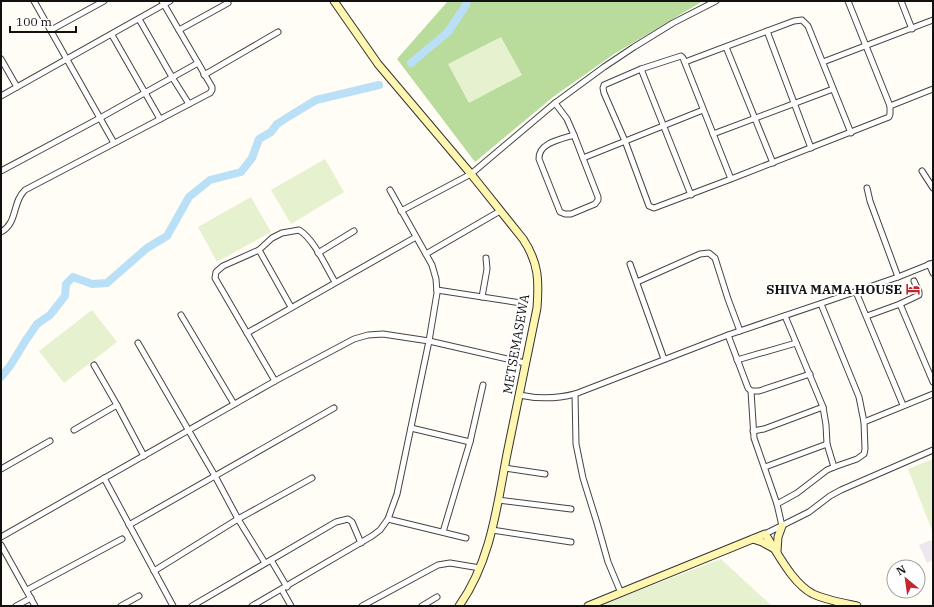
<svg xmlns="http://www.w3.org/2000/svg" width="934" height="607" font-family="'IBM Plex Serif',serif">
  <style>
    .industrial { fill: #eee6ef }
    .forest { fill: #b9dc9c }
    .pitch { fill: #e6f2cf }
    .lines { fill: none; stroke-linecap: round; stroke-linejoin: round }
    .river { stroke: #b9e0f7; stroke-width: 8 }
    .street-casing { stroke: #444; stroke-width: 7 }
    .secondary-casing { stroke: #333; stroke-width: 9 }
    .street { stroke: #fff; stroke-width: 5 }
    .secondary { stroke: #fff6b0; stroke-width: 7 }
    .labels { text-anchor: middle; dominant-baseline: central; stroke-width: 4; stroke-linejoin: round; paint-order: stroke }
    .poi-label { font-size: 13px; font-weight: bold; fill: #111; stroke: #fff; text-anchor: end }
    .street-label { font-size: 13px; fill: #111; stroke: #fff }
  </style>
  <rect width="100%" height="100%" fill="#fffdf5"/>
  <polygon class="industrial" points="931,540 933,545 933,560 927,563 919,545"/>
  <polygon class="forest" points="448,1 703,1 614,54 553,97 475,162 397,59"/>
  <g class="pitch">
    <polygon points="501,37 522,75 469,103 448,64"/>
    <polygon points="325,159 344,192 291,224 271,190"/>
    <polygon points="251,197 271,232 217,262 198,227"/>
    <polygon points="92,310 117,342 64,383 39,351"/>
    <polygon points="933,459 933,533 908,469"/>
    <polygon points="721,559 772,606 598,606"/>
  </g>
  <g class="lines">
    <g class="river">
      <polyline points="411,63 448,32 466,5 467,1"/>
      <polyline points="1,377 10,366 26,340 37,324 50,315 65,296 66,284 73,277 92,284 107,283 147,248 167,236 189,197 210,180 241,172 252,158 259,139 271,132 277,124 288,117 316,100 379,85"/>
    </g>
    <defs>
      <g id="street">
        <polyline points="34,1 114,143"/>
        <polyline points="901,1 912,29"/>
        <polyline points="139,19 172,77 189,104"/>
        <polyline points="51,30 104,1"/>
        <polyline points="179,30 228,3"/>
        <polyline points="767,31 811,148"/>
        <polyline points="112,35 160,119"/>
        <polyline points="726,47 773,163"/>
        <polyline points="1,59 17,87"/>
        <polyline points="685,62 794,21 802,20 808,26 851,133"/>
        <polyline points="823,62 933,20"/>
        <polyline points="641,69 691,195"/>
        <polyline points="204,75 278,32"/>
        <polyline points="1,96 170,1"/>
        <polyline points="555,103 567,119 574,135"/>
        <polyline points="890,106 933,89"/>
        <polyline points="713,134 833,89"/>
        <path d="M574 135 598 197V200L595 204 571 214H565L560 212 539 159C538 143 561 139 574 135Z"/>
        <polyline points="583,158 703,110"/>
        <polyline points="1,171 100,118 198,63"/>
        <polyline points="922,171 933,188"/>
        <polyline points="731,179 683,58 681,56 641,69 604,85 603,88 604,93 625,141 649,206 654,208 731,179 889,117 890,114 890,106 848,1"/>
        <polyline points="867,188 870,201 898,277"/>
        <polyline points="401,211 471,174 555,103 604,67 634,47 673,23 716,1"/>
        <path d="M1 232C18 223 12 202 25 190L210 93 212 90V87L162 1"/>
        <polyline points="259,250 291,307"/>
        <polyline points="318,253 354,231"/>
        <polyline points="426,254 500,211"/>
        <polyline points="630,264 664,359"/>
        <polyline points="929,264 933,273"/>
        <polyline points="637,282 700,254 709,253 715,258 728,299 740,331"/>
        <polyline points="437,290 521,303"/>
        <polyline points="856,292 903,405"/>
        <polyline points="482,297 487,269 486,258"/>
        <polyline points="900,304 919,295 919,292 914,281"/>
        <polyline points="181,315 234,404"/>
        <polyline points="785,316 823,407 826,425 827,444 834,467"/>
        <polyline points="867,316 900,304 933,382"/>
        <polyline points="247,333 416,237"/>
        <polyline points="728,335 748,388 751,391 759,391 810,374"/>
        <polyline points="138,343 215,476 238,519 265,563"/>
        <polyline points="737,360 796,343"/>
        <polyline points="94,365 117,405 144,456"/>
        <path d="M275 381 215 278 216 272 223 266 259 250 272 238 282 233 299 230C314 239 326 267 335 282"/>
        <polyline points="751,391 754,438 777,504 782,526"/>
        <polyline points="575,394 576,444 583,478 597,523 608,562 621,593"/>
        <path d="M519 395C538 399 556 399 575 394L728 335 840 297 898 277 933 263"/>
        <polyline points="864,422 933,394"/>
        <polyline points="411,428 470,442"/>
        <polyline points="74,430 117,405"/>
        <polyline points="753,431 764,429 823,407"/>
        <polyline points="765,467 827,444"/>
        <polyline points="505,468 545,474"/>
        <polyline points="1,469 50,441"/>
        <polyline points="104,478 173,606"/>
        <polyline points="498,500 571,509"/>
        <polyline points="777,504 797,493 827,470 834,467 857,459 864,454 865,449 864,422 859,397 821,304"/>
        <polyline points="388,519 466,538"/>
        <polyline points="129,525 334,408"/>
        <polyline points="492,530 571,542"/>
        <polyline points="443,532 470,442 483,385"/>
        <polyline points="765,534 809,512 830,496 841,490 933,450"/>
        <polyline points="1,537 275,381 354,339 368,335 383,334 429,341 525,363"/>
        <polyline points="1,545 35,606"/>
        <polyline points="271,560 287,587"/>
        <polyline points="154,571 238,519 312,478"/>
        <polyline points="27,590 122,539"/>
        <polyline points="282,590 291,606"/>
        <polyline points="16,606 31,598"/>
        <polyline points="121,606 139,596"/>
        <polyline points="192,606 336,522 348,519 352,522 361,543"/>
        <polyline points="252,606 372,536 380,530 388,519 397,494 429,341 437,293 436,279 432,265 390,190"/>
        <polyline points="362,606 438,565 450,563 480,568"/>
        <polyline points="422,606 437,597"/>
      </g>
      <g id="secondary">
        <path d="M334 1 378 64 471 174 523 239C539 263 539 281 537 308 527 356 517 405 507 454 497 506 491 561 459 606"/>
        <polyline points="753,539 762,542 773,548"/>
        <polyline points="777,551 778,537 782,526"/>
        <path d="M588 606 765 534C778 553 792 583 813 594 826 600 843 603 857 606"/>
      </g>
    </defs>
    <use href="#street" class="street-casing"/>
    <use href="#secondary" class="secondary-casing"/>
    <use href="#street" class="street"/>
    <use href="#secondary" class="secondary"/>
  </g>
  <defs>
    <symbol id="hotel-bare" viewBox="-9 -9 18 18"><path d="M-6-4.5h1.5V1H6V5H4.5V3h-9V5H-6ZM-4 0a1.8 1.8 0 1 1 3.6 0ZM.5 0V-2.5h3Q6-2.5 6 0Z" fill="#c4262e" stroke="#fff" stroke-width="2.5" paint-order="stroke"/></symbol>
  </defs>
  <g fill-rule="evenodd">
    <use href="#hotel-bare" x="903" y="279" width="20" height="20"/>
  </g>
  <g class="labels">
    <g class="poi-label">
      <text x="902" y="289">SHIVA MAMA HOUSE</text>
    </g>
    <g class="street-label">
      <text transform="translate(516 344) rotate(-80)">METSEMASEWA</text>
    </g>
  </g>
  <rect width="934" height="607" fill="none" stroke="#111111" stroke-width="4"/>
  <g transform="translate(906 579) rotate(331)"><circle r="19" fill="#ffffff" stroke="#a0a0a0"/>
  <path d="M0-3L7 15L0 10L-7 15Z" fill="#c4262e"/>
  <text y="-6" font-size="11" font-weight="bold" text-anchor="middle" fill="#111111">N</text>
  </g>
  <path d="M10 26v6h66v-6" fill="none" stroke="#111111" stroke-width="2"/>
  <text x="16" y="26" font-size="12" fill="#111111" stroke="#ffffff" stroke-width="3" paint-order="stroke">100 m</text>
</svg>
